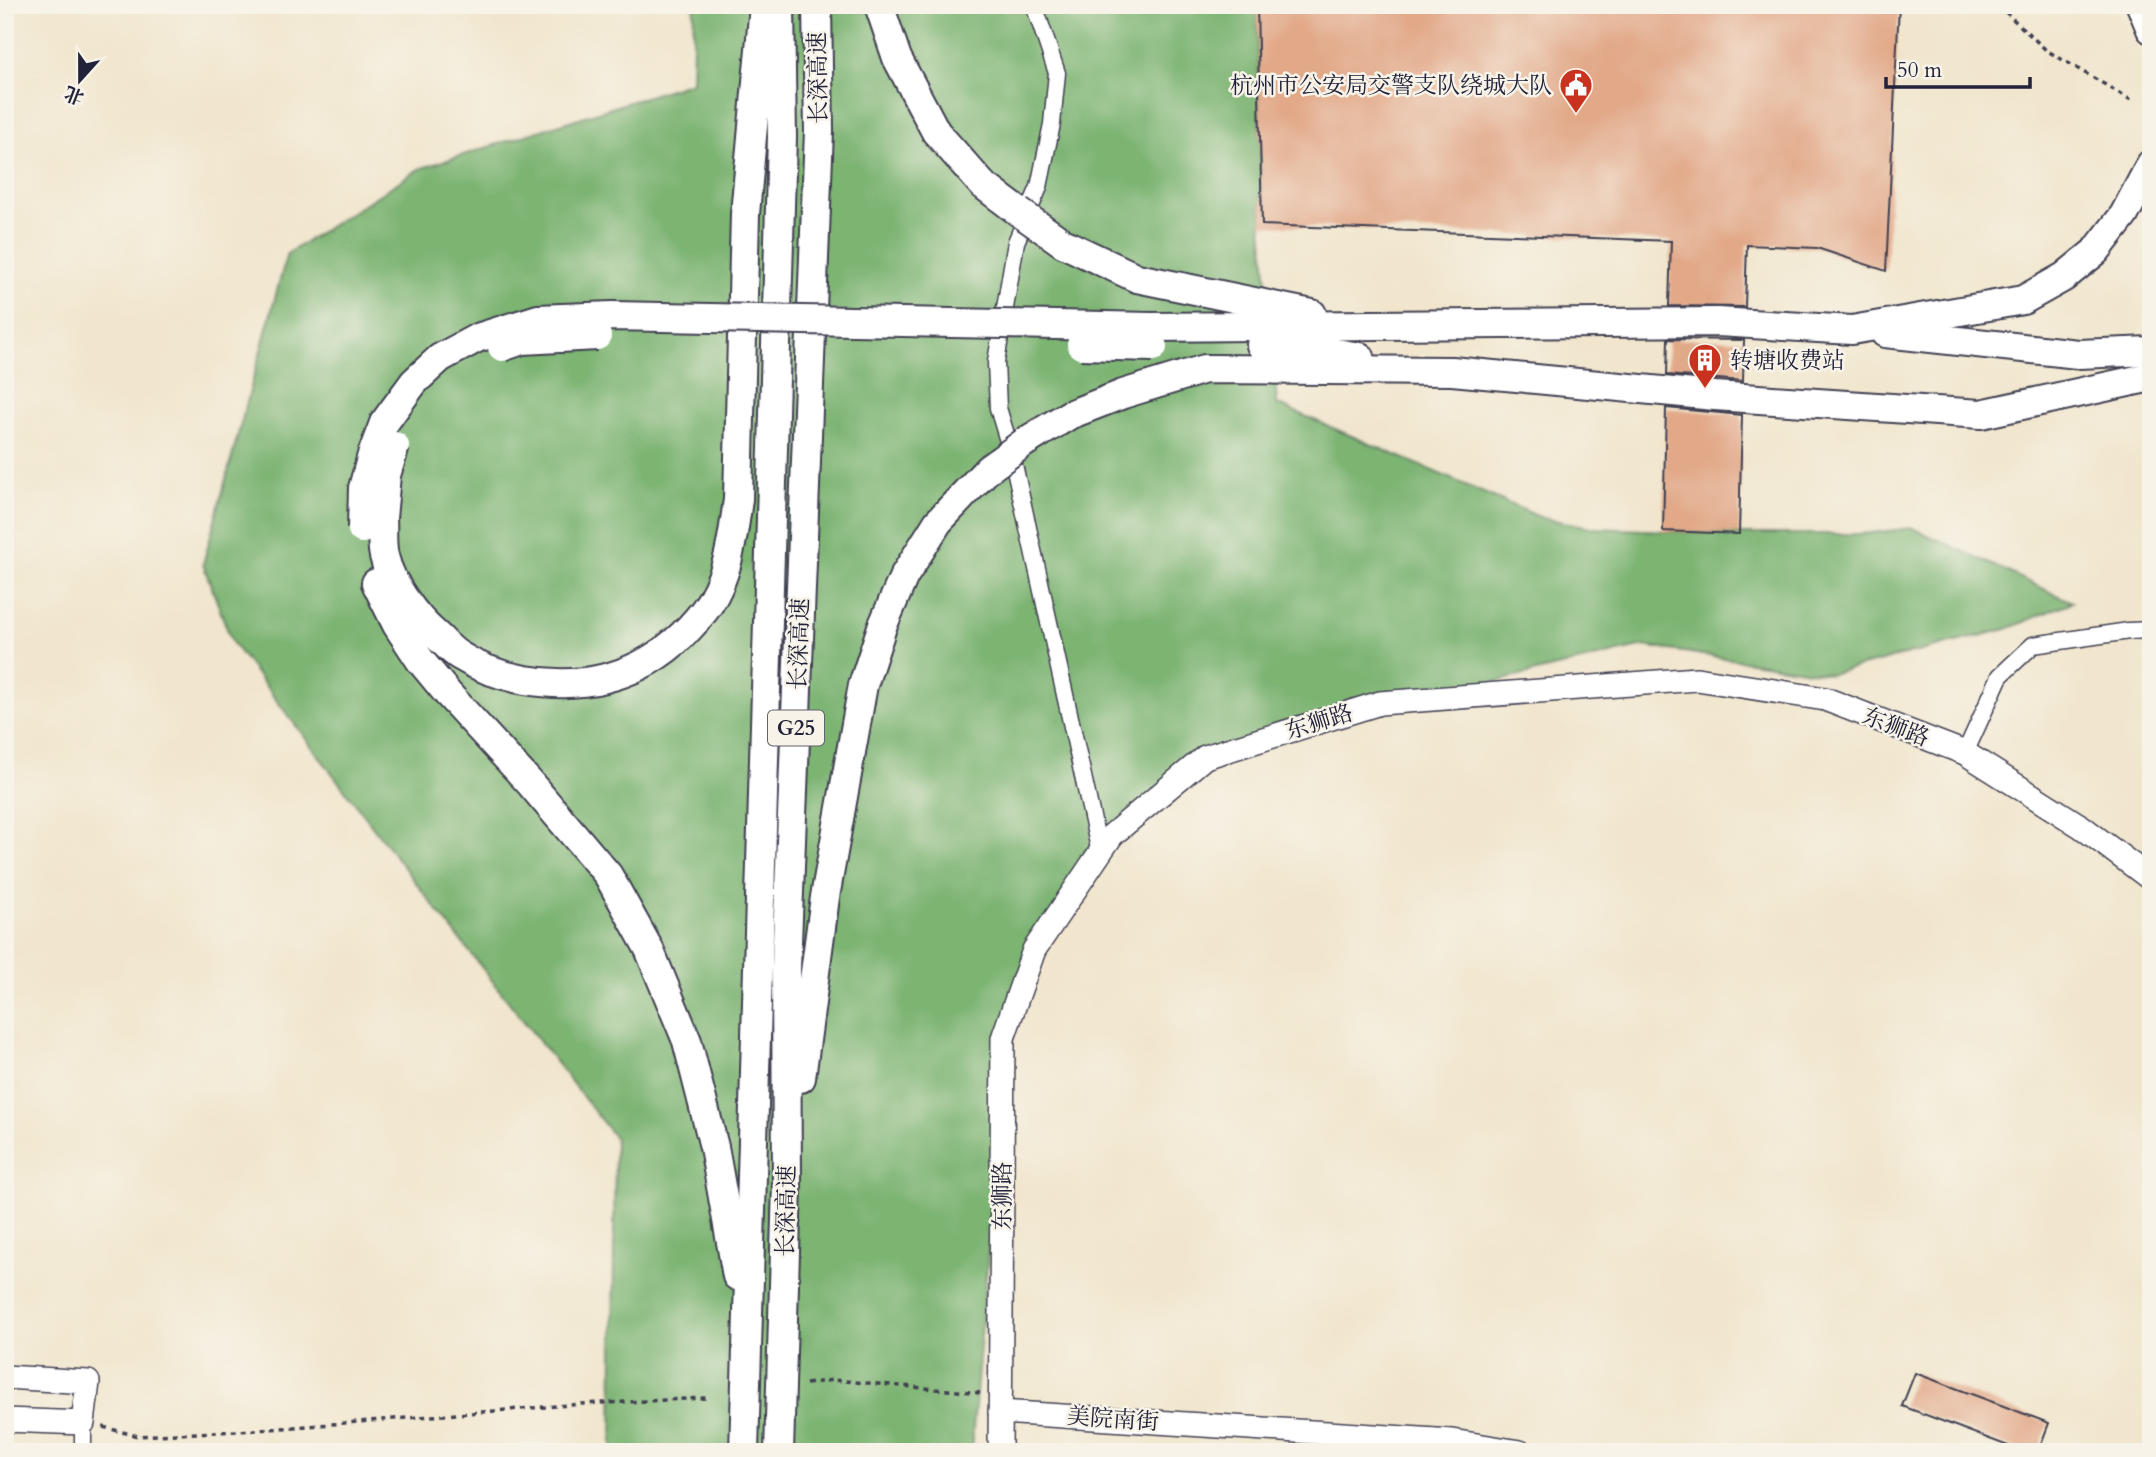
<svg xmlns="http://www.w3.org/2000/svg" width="2156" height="1457" font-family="Cardo,'Noto Serif SC',serif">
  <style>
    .forest { fill: #7cb472; stroke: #4f6b56; stroke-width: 2 }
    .building { fill: #e2a989 }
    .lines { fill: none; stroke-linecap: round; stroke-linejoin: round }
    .street-casing { stroke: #413f51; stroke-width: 19 }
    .secondary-casing { stroke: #413f51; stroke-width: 26 }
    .highway-casing { stroke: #413f51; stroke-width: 32 }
    .path { stroke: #413f51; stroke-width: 3.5; stroke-dasharray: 5 5; stroke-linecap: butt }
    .street { stroke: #fff; stroke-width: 16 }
    .secondary { stroke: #fff; stroke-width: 23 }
    .highway { stroke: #fff; stroke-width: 28 }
    .highway-bridge-casing { stroke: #413f51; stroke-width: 32; stroke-linecap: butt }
    .highway-bridge { stroke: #fff; stroke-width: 28 }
    .labels { text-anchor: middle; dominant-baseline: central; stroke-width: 5; stroke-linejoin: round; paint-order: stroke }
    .shield { fill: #f7f3e8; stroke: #62616f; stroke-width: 2 }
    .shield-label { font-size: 21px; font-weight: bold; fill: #22223b }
    .street-label { font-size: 23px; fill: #22223b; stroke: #f7f3e8 }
    .poi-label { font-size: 23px; fill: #22223b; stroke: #f7f3e8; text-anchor: end }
  </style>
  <rect width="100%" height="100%" fill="#f7f3e8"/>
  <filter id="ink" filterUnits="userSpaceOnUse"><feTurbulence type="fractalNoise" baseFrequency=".0143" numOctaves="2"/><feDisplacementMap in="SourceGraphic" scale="14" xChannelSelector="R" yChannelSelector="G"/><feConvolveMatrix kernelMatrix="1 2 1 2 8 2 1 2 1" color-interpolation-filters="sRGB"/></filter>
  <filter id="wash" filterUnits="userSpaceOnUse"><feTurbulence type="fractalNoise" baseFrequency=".00686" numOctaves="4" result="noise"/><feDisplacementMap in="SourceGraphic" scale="28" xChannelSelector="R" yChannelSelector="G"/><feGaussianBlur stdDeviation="1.57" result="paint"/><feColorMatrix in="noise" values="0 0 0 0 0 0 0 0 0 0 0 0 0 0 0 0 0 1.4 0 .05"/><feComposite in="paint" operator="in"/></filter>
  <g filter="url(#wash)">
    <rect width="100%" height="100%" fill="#f1e6cd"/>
    <polygon class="forest" points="694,5 1257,5 1262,225 1277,404 1542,518 1596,528 1739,534 1862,534 1913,528 2072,602 2007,629 1830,674 1643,646 1421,700 1205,757 1100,853 1034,950 1003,1080 971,1452 612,1452 615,1138 422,891 232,642 203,564 287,254 419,169 692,82"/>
    <g id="blocks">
      <g class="building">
        <polygon points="1257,5 1899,5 1886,271 1817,248 1747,245 1745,307 1669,306 1671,241 1262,225"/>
        <polygon points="1668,339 1744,340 1743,381 1667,375"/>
        <polygon points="1666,408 1742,415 1739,534 1663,531"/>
        <polygon points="1915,1373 2049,1423 2038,1452 2024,1452 1902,1406"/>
      </g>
    </g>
  </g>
  <g filter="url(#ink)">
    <use href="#blocks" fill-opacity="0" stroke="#413f51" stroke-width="2"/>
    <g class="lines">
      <defs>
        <g id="street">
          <polyline points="1034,5 1057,73 1052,124 1039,187 1016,242 996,362 998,408 1011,451 1100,853"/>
          <polyline points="1965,753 2000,676 2033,645 2129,631 2151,630"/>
          <polyline points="83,1452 83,1423"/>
        </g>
        <g id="secondary">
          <polyline points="5,1377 88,1382 83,1423 5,1420"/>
          <polyline points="1000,1412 1452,1441 1520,1452"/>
          <polyline points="1000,1452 1003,1038 1034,950 1112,835 1205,757 1380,703 1697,679 1825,699 1965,753 2082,827 2151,879"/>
        </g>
        <g id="highway">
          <polyline points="879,5 897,58 936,132 982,184 1019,212"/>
          <polyline points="2141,5 2151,29"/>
          <polyline points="1039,226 1063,243 1137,278 1312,314"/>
          <polyline points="1152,327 1718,322 1852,330 2023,300 2064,277 2096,251 2124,215 2151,164"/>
          <polyline points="1885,333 2078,354 2151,351"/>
          <polyline points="1261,345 1288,345 1360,357"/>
          <polyline points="1025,442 1069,415 1123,394 1205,369 1452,371 1715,396 1981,414 2151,377"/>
          <path d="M382 518C383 530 381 544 384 556 390 583 415 617 436 635 444 642 451 651 460 656 479 668 503 676 525 680 598 692 658 670 704 611 728 580 733 537 738 499L745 214 764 5"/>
          <polyline points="376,583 397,625 420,660 448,694 529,782 608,875 649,949 687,1041 714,1147 737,1276"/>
          <polyline points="801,1078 825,897 863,685 882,627 904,576 938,522 988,469 998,462"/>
          <polyline points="744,1452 782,137 780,5"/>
          <polyline points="779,1452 787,1185 786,968 819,131 817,5"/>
        </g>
      </defs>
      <use href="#street" class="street-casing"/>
      <use href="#secondary" class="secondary-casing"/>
      <use href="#highway" class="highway-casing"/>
      <g class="path">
        <polyline points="1998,5 2046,50 2131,100"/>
        <polyline points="806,1384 833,1380 981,1393"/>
        <polyline points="103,1427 138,1436 257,1430 582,1404 708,1398"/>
      </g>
      <use href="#street" class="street"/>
      <use href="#secondary" class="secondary"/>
      <use href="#highway" class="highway"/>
      <defs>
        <g id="highway-bridge">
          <polyline points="1019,212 1039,226"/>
          <polyline points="1081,345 1153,347"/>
          <polyline points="502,347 522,340 597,336"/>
          <polyline points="998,462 1025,442"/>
          <polyline points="382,518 386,475 395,446"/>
          <polyline points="362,529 363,488 372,455 384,423 414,382 440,358 477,338 538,319 612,316 1152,327"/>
        </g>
      </defs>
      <use href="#highway-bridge" class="highway-bridge-casing"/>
      <use href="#highway-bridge" class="highway-bridge"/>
    </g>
  </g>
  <defs>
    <symbol id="civic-pin" viewBox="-11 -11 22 30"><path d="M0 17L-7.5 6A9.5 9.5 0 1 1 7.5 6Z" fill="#c8321e" stroke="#f7f3e8"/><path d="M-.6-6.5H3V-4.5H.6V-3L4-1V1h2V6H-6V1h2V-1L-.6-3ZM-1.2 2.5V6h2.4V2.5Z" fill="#fff"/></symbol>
    <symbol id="building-pin" viewBox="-11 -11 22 30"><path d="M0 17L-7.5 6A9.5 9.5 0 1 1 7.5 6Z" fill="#c8321e" stroke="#f7f3e8"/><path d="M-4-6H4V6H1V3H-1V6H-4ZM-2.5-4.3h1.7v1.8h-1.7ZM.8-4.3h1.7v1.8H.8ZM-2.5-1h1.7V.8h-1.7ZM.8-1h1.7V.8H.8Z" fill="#fff"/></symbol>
  </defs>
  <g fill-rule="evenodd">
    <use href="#civic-pin" x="1557" y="66" width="38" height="52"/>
    <use href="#building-pin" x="1686" y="341" width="38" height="52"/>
  </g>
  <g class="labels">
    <rect class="shield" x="768" y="710.5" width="56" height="35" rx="5"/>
    <g class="shield-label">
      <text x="796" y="728">G25</text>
    </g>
    <g class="street-label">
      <text transform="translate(818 78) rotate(-91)">长深高速</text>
      <text transform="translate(799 644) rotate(-88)">长深高速</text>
      <text transform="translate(1319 722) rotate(-17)">东狮路</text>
      <text transform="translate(1896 727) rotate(21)">东狮路</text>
      <text transform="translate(1002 1196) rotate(-90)">东狮路</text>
      <text transform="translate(786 1211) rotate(-89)">长深高速</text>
      <text transform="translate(1113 1419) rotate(4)">美院南街</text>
    </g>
    <g class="poi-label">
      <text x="1552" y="85">杭州市公安局交警支队绕城大队</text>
      <text x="1730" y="360" text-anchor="start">转塘收费站</text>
    </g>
  </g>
  <rect width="2156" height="1457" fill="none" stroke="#f7f3e8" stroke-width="28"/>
  <g transform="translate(80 80) rotate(201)" stroke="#f7f3e8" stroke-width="5" paint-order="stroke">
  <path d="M0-5L12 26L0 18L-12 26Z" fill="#22223b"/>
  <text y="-10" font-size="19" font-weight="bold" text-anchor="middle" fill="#22223b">北</text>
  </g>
  <path d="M1886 77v10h144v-10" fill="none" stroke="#22223b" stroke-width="3.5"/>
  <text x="1897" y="77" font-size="21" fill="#22223b" stroke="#f7f3e8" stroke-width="5" paint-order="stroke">50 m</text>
</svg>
